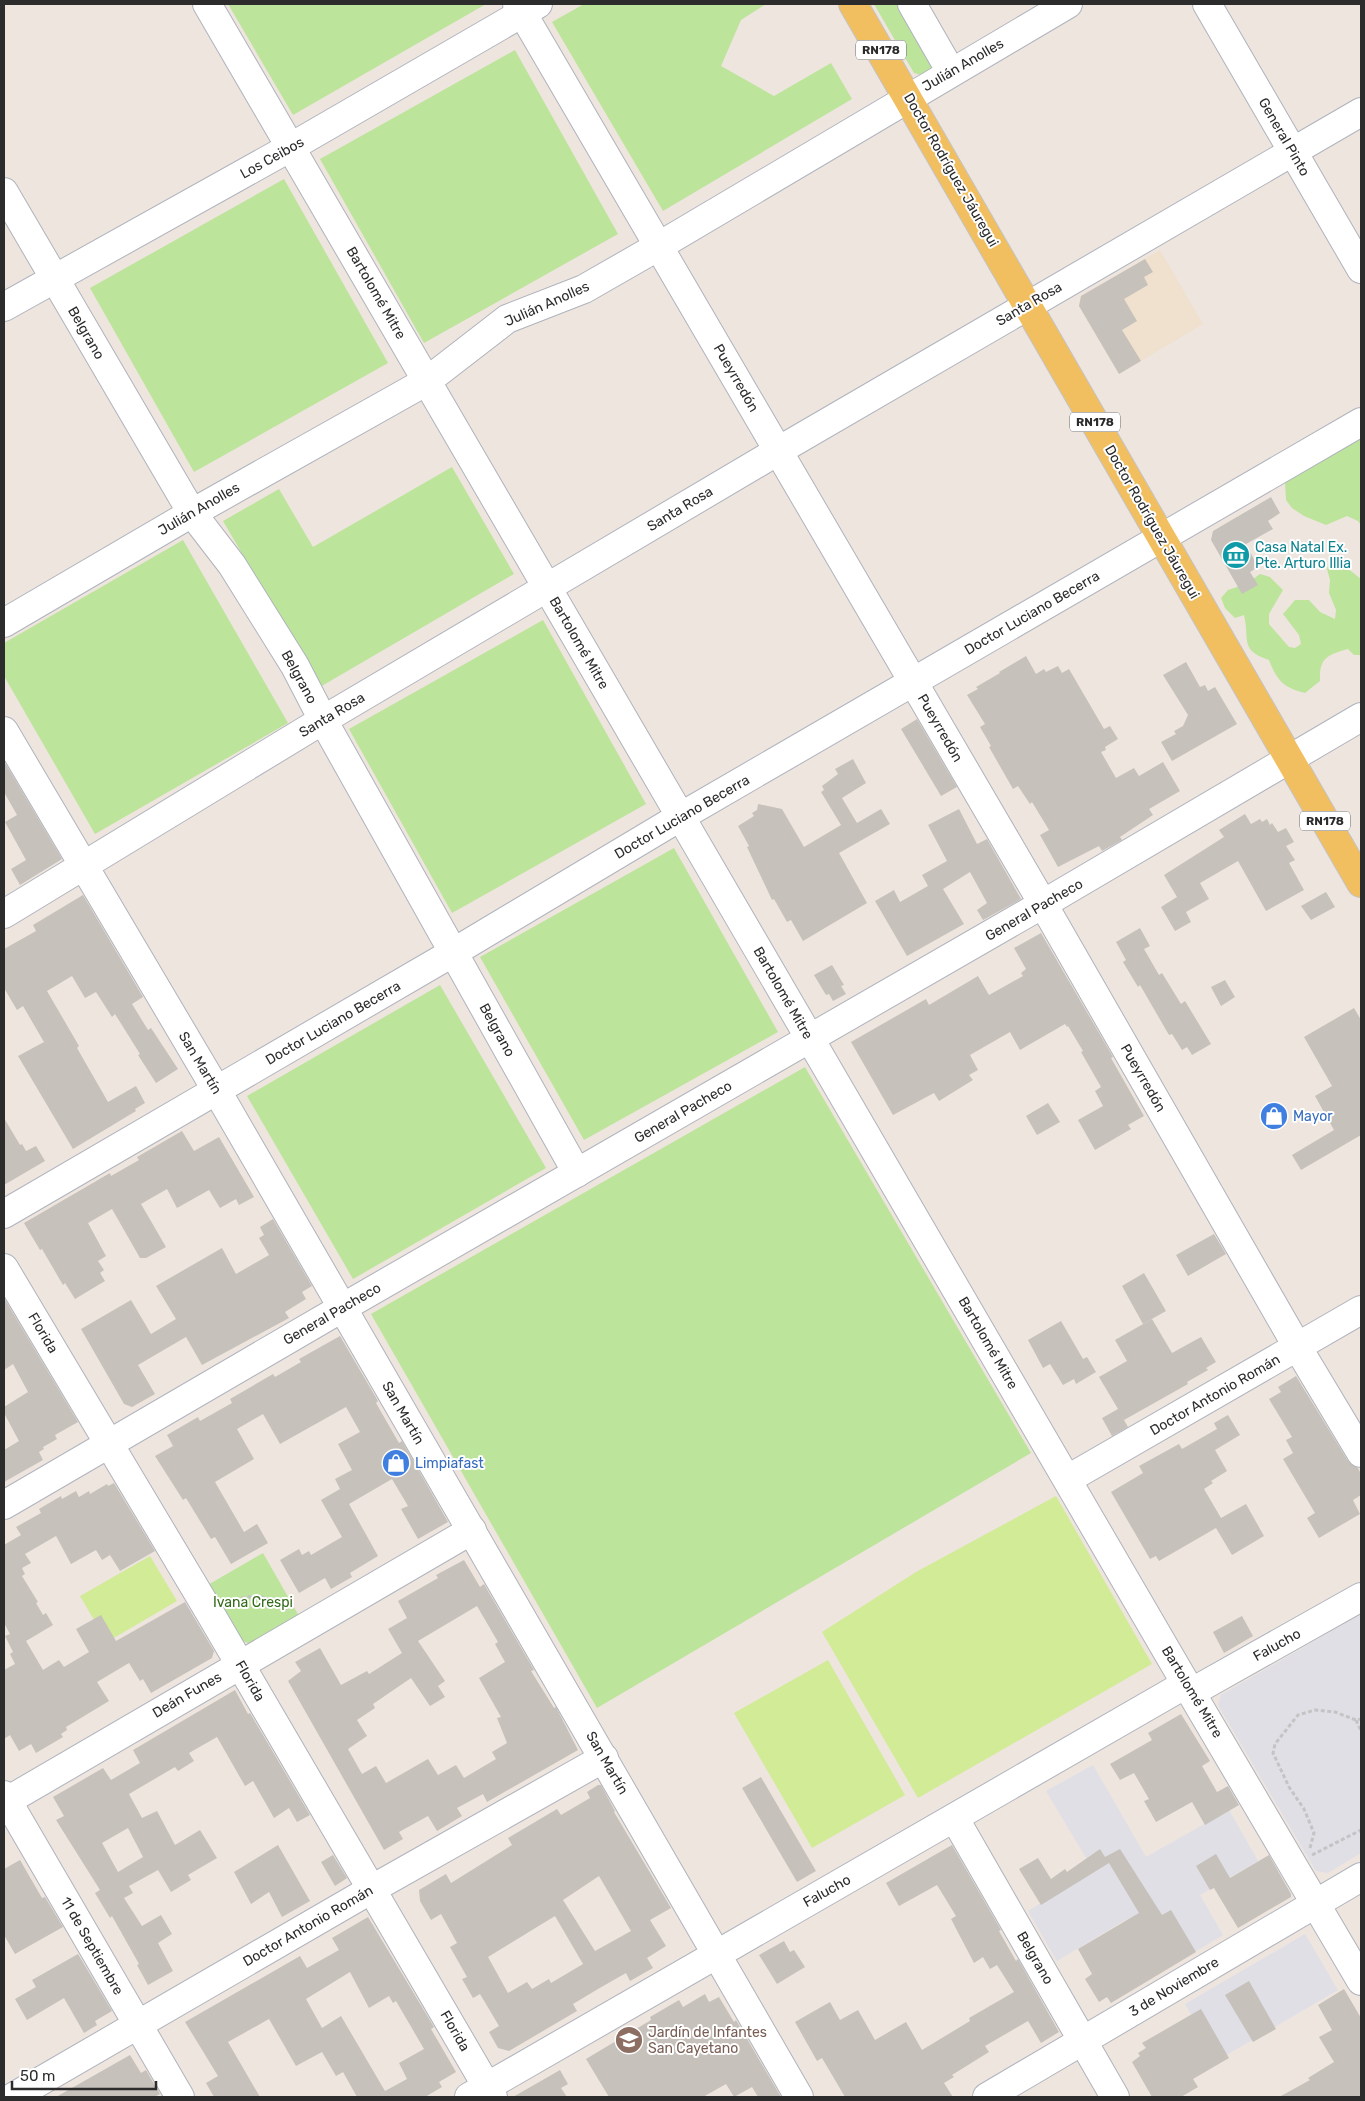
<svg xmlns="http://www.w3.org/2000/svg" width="1365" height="2101" font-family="Rubik,sans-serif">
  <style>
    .industrial { fill: #e0dfe6 }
    .education { fill: #efe1ce }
    .green { fill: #bde49b }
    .pitch { fill: #d1eb97 }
    .building { fill: #c6c1ba; fill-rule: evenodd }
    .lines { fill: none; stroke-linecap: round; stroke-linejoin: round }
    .minor-casing { stroke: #afb3bc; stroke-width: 30 }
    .major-casing { stroke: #c4c4c4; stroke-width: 30 }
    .path { stroke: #c4c4c4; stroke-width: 3; stroke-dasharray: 4 2.5; stroke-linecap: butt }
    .minor { stroke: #fff; stroke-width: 28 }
    .major { stroke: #f2bf60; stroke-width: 28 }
    .labels { text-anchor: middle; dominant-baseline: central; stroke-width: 4; stroke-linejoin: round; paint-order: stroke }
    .shield { fill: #fff; stroke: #6b6b6b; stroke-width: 1 }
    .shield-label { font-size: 12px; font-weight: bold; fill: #2c2c2c }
    .street-label { font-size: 14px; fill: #2c2c2c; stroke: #fff }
    .culture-label { font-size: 14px; fill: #0d838f; stroke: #fff; text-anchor: start }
    .shop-label { font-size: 14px; fill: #366cbe; stroke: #fff; text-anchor: start }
    .park-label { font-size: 14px; fill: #346b1a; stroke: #fff }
    .education-label { font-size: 14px; fill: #785e54; stroke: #fff; text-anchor: start }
  </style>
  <rect width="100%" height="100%" fill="#eee5df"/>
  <g class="industrial">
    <polygon points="1361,1614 1361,1853 1328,1873 1316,1871 1218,1705 1221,1695"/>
    <polygon points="1093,1765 1146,1857 1229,1810 1258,1861 1200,1895 1223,1935 1158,1974 1125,1920 1057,1961 1028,1911 1094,1871 1046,1791"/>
    <polygon points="1305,1934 1338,1990 1218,2060 1185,2004"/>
  </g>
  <polygon class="education" points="1160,250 1203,324 1119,374 1079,306 1081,296"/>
  <g class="green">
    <polygon points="228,4 486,4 293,115"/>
    <polygon points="584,4 766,4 741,20 721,66 774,96 831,63 852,99 663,211 552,22"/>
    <polygon points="874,4 907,4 937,56 933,69 921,75 914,73"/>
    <polygon points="515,50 618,234 424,343 320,159"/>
    <polygon points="284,179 388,363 194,472 90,288"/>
    <polygon points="1361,432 1361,525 1358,521 1347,516 1326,525 1304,516 1292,508 1286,500 1285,482 1324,452"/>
    <polygon points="452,467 514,574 320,687 223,521 279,489 313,547"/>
    <polygon points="183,540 288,723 95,834 4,676 4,643"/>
    <path d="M1337 560 1361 579V655H1354L1348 649C1327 655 1319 658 1320 681L1305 693C1284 688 1277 681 1269 660 1239 650 1250 640 1244 615L1235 618 1225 608 1221 598 1228 590 1246 584 1260 574 1270 577 1283 590 1269 614V624L1289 647 1295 648 1301 644 1299 635 1283 614 1295 600H1309L1320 612 1335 619 1336 610 1329 593 1330 580 1327 569 1330 561Z"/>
    <polygon points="543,620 646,804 452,913 349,729"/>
    <polygon points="674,848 778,1032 584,1140 480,957"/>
    <polygon points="440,985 546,1168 353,1279 247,1096"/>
    <polygon points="805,1067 1031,1453 597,1708 371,1314"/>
    <polygon points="263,1553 299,1616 250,1644 238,1639 206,1586"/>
  </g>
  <g class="pitch">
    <polygon points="1056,1496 1152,1664 918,1798 822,1632 916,1572"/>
    <polygon points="150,1556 177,1601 107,1642 80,1596"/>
    <polygon points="828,1660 905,1795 812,1848 734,1713"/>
  </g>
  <g class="building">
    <polygon points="1145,259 1153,272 1144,277 1148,285 1124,299 1137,321 1122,330 1141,361 1119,374 1079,306 1081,296"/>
    <polygon points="1271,497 1280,513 1268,521 1273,529 1246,544 1258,567 1250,572 1258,585 1242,594 1211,540 1213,531"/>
    <polygon points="1026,656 1036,674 1044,669 1046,672 1058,666 1062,673 1069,669 1104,729 1110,726 1118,739 1105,747 1106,750 1101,752 1116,778 1134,768 1139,776 1163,762 1180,791 1149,809 1153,815 1120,837 1122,840 1102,851 1099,846 1058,867 1040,835 1049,830 1032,802 1030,804 1018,786 1013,789 989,747 991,746 980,727 985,724 967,695 978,689 976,687 1000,673 999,672"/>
    <polygon points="1186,662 1200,687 1205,685 1208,691 1215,687 1237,724 1172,761 1161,742 1176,734 1174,731 1183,726 1188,715 1163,675"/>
    <polygon points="917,719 957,787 941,796 901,729"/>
    <polygon points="853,759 866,783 842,798 857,823 881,809 890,824 839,853 867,903 803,941 791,920 787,922 774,899 772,900 747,847 749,846 738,826 754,816 752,813 757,810 758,804 782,809 804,847 841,825 821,792 824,790 822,786 838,774 835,769"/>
    <polygon points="4,761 62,859 20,885 11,869 26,860 5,822 17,815 4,792"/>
    <polygon points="959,809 977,844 987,839 1021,899 983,920 977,910 987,903 970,872 943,889 964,924 907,956 875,901 894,890 900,902 928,886 922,875 947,861 928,825"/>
    <polygon points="1245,814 1251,824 1260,819 1262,822 1267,819 1270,825 1272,823 1278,832 1286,828 1294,842 1286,846 1295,860 1289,863 1304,890 1266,911 1238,861 1200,883 1209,899 1186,912 1191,922 1175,931 1161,907 1177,897 1164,875 1224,837 1219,830"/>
    <polygon points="1326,892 1335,907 1311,920 1301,906"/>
    <polygon points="83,895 143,997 132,1004 148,1030 151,1028 178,1069 156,1083 138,1055 140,1054 115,1014 112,1017 96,992 85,998 72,976 47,991 79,1046 77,1048 108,1102 136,1086 145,1103 135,1109 136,1111 73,1149 18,1056 44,1042 23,1006 17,1010 4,988 4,949 36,931 33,925"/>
    <polygon points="1140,928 1150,946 1144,949 1159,975 1162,973 1181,1004 1185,1001 1211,1044 1192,1055 1187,1047 1182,1050 1172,1034 1169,1035 1140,985 1138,987 1123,962 1126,960 1116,942"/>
    <polygon points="1041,933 1113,1057 1111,1058 1144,1116 1128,1125 1131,1129 1095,1150 1078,1120 1103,1106 1095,1091 1101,1087 1081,1052 1083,1051 1068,1026 1067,1027 1065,1024 1020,1050 1010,1032 970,1055 978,1070 969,1075 973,1080 939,1101 934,1093 893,1115 851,1042 926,999 929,1005 978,976 989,995 1023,976 1021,973 1026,969 1014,948"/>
    <polygon points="832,965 844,985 841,986 846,994 833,1001 829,994 826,995 814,975"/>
    <polygon points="1225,980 1235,997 1221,1006 1211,987"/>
    <polygon points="1354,1008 1361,1020 1361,1135 1301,1170 1292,1155 1334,1130 1315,1096 1332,1086 1304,1037"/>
    <polygon points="1048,1103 1060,1122 1037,1135 1026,1116"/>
    <polygon points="4,1118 20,1145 22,1144 26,1151 36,1146 45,1161 4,1185"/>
    <polygon points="182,1131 194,1151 219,1137 254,1197 239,1205 236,1199 220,1208 209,1190 177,1208 167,1189 141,1204 166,1247 146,1258 140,1258 112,1209 88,1223 106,1256 98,1261 104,1270 100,1273 105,1281 75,1299 65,1283 63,1285 42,1249 40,1250 24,1223 110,1173 111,1176 139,1160 137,1157"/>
    <polygon points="273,1219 312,1286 302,1292 306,1299 285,1312 289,1318 202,1365 186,1337 138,1365 155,1394 132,1407 124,1404 81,1329 131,1300 151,1334 176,1319 156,1286 222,1248 236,1274 269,1255 259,1238 264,1235 260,1227"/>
    <polygon points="1214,1234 1226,1254 1188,1276 1176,1255"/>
    <polygon points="1144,1273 1166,1311 1143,1324 1122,1286"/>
    <polygon points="4,1298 78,1422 55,1435 57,1439 43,1447 44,1449 39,1452 43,1460 4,1482 4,1450 19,1441 4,1413 4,1407 28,1392 13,1364 4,1370"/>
    <polygon points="1152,1319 1172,1353 1201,1337 1216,1362 1206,1368 1208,1370 1187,1382 1188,1384 1124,1420 1118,1410 1128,1427 1112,1436 1102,1418 1118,1409 1099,1377 1127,1361 1115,1340"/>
    <polygon points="1061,1321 1083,1359 1087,1357 1096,1372 1076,1384 1074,1379 1063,1385 1050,1364 1043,1368 1028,1340"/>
    <polygon points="340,1336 378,1401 376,1403 399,1443 402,1441 448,1522 418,1539 401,1509 408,1506 392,1479 349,1504 378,1556 350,1573 352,1577 331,1589 325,1578 299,1593 280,1560 299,1549 302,1555 309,1551 311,1555 342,1537 321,1500 340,1489 335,1479 352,1470 338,1444 360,1432 346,1407 280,1444 263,1414 237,1429 254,1459 215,1482 244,1532 257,1524 268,1543 231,1564 215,1537 211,1539 186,1498 183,1500 155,1456 173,1446 167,1435 198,1417 200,1421 232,1403 230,1399 273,1374 275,1377 301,1362 299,1359"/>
    <polygon points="1296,1376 1348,1461 1358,1468 1361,1474 1361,1495 1353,1500 1360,1514 1319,1538 1307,1518 1315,1513 1283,1459 1293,1453 1286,1440 1292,1437 1269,1399 1281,1392 1278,1387"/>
    <polygon points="1228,1415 1240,1435 1215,1450 1227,1471 1211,1481 1213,1483 1204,1489 1221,1518 1246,1504 1264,1536 1232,1555 1216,1528 1159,1561 1156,1556 1150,1559 1111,1492 1143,1473 1139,1466 1179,1444 1182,1449 1217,1429 1214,1423"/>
    <polygon points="114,1483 155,1551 120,1571 110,1555 102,1560 96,1550 71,1564 56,1536 25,1554 31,1563 22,1568 25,1574 22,1576 38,1602 36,1603 43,1615 46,1613 53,1625 26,1641 43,1670 59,1660 64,1667 89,1652 76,1629 101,1615 116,1641 185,1602 214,1651 212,1658 151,1693 143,1679 140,1681 129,1663 97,1682 109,1701 66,1727 67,1730 61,1734 63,1737 36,1753 31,1744 19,1751 10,1735 4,1739 4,1670 15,1664 10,1654 13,1652 5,1636 10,1634 4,1623 4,1545 21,1535 16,1527 41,1513 39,1509 61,1496 62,1499 76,1491 79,1497 89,1491 90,1494 107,1484 108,1486"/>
    <path d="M464 1560 480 1587 484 1584 534 1670 531 1671 554 1708 556 1707 578 1750 487 1802 483 1794 457 1808 462 1816 437 1831 428 1816 399 1832 403 1839 384 1850 288 1681 301 1671 295 1662 320 1648 341 1685 367 1671 369 1674 402 1653 388 1629 407 1618 398 1601 438 1578 436 1575ZM477 1606 498 1642 495 1644 505 1662 479 1678 501 1717 497 1718 507 1743 492 1752 496 1759 464 1778 456 1765 438 1775 428 1759 386 1783 376 1766 362 1774 348 1749 367 1736 357 1720 375 1708 373 1704 411 1678 430 1706 445 1697 438 1686 445 1681 418 1641Z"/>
    <polygon points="1242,1616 1253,1636 1224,1653 1213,1632"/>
    <path d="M235 1690 248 1714 250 1713 310 1815 297 1822 289 1808 274 1818 253 1781 245 1786 217 1737 189 1753 194 1761 178 1771 175 1767 129 1794 142 1818 157 1811 175 1845 200 1830 217 1858 188 1875 191 1880 171 1892 158 1870 129 1886 133 1893 124 1898 142 1926 161 1915 172 1934 158 1943 173 1971 148 1985 137 1965 139 1964 112 1916 110 1918 95 1893 100 1890 56 1820 64 1816 53 1797 103 1768 111 1780 140 1763 133 1750ZM128 1828 143 1857 118 1872 102 1843Z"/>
    <polygon points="1181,1714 1210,1761 1202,1766 1217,1792 1228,1786 1239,1805 1205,1825 1192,1802 1156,1822 1144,1801 1149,1799 1134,1773 1120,1780 1110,1764 1152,1740 1148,1733"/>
    <polygon points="761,1777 816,1871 797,1882 742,1788"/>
    <path d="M598 1785H601L615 1811 614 1812 671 1908 650 1920 666 1946 647 1958 653 1968 630 1981 626 1973 598 1989 573 2004 577 2011 509 2051 498 2048 489 2032 499 2026 480 1994 473 1998 462 1979 467 1977 450 1947 457 1943 441 1914 431 1920 420 1901 419 1890 446 1874 451 1883 512 1845 508 1838 557 1809 561 1815 590 1798 587 1792ZM599 1876 631 1931 595 1951 563 1900ZM555 1916 583 1964 551 1983 549 1979 532 1989 527 1982 508 1993 488 1957Z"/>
    <polygon points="278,1845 310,1901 282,1917 269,1892 251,1904 234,1872"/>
    <polygon points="952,1845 1001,1930 999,1931 1016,1961 1018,1959 1059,2032 1041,2043 1028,2021 985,2046 989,2052 952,2075 954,2077 944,2083 953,2097 845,2097 822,2058 817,2061 795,2022 830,2002 840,2020 858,2010 875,2040 906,2022 922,2050 970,2021 969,2018 1014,1992 997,1965 990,1969 983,1957 974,1963 951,1919 956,1916 937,1885 899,1906 886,1883"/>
    <polygon points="1100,1849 1105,1857 1120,1849 1162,1915 1171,1910 1196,1952 1111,2003 1107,1997 1099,2002 1085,1979 1092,1974 1078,1949 1139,1913 1109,1863 1041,1905 1019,1869 1038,1858 1051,1879 1065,1869 1067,1872"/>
    <polygon points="1216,1854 1230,1878 1269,1855 1291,1894 1291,1897 1238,1928 1214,1888 1210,1890 1196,1866"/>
    <polygon points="333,1855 347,1878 335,1886 321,1862"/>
    <polygon points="20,1860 42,1898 45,1897 63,1927 15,1954 4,1935 4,1869"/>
    <path d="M368 1917 434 2027 431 2029 456 2072 439 2082 442 2087 425 2097H357L343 2072 336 2076 322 2052 296 2066 269 2019 228 2042 260 2097H214L206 2083 218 2076 185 2022 300 1956 307 1968 339 1950 332 1938ZM350 1972 369 2008 389 1996 393 2003 396 2001 424 2049 399 2063 407 2079 385 2091 341 2016 322 2028 306 1999Z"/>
    <polygon points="784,1941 790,1952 794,1950 805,1967 777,1984 759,1955"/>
    <polygon points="78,1954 112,2011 95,2021 97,2025 84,2033 64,1998 27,2020 15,1999 36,1987 32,1980"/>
    <polygon points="1249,1981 1276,2029 1253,2042 1225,1995"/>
    <polygon points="1344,1989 1361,2018 1361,2097 1279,2097 1310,2080 1308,2078 1334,2062 1319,2037 1332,2030 1318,2005"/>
    <polygon points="705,1994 709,2002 719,1997 734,2022 736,2020 781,2097 758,2097 752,2087 734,2097 726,2084 703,2097 609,2097 586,2059 651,2020 650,2017 679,2000 683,2007"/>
    <polygon points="1201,2009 1229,2058 1193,2079 1198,2087 1181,2097 1152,2097 1132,2062 1140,2056 1138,2053 1146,2048 1142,2043"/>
    <polygon points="130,2055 141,2073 146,2070 160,2094 154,2097 56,2097"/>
    <polygon points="560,2070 568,2084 561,2088 567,2097 513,2097"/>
  </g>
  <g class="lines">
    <defs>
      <g id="minor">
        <polyline points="207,4 1186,1684 1361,1981"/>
        <polyline points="517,4 1043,904 1298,1348 1361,1453"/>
        <polyline points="912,4 951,72"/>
        <polyline points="1207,4 1361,269"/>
        <polyline points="4,192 192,513 232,565 295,666 323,720 577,1173"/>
        <polyline points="4,307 291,147 538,4"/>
        <polyline points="4,623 192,513 427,381 507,319 584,289 659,246 1068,4"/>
        <polyline points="4,731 217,1091 799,2097"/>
        <polyline points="4,914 323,720 778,451 1361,112"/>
        <polyline points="4,1214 454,952 680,817 1361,422"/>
        <polyline points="4,1268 210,1613 493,2097"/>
        <polyline points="1068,1479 1361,1310"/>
        <polyline points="4,1505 342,1308 1043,904 1361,717"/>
        <polyline points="1192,1692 1361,1597"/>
        <polyline points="4,1795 180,2097"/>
        <polyline points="7,1801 472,1530"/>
        <polyline points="955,1819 1115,2097"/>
        <polyline points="13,2097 372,1889 604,1758"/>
        <polyline points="469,2097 1186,1684"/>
        <polyline points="987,2097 1361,1877"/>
      </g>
      <polyline id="major" points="853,4 1361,883"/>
    </defs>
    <use href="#minor" class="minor-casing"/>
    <use href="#major" class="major-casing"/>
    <g class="path">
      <path d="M229 1603C250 1592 273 1595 289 1612"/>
      <polyline points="1356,1720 1361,1731"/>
      <polyline points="1310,1848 1314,1833 1304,1809 1289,1787 1273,1753 1275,1744 1298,1715 1315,1710 1335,1712 1356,1720 1361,1719"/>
      <polyline points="1312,1855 1361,1830"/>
    </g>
    <use href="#minor" class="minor"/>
    <use href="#major" class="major"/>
  </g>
  <defs>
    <symbol id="museum-disc" viewBox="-11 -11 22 22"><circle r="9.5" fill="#0f9aa8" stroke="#fff"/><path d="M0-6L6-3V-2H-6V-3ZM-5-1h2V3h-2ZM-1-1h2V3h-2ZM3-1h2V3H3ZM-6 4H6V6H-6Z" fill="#fff"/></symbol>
    <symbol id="shop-disc" viewBox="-11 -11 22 22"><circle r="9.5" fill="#3f7fe0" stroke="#fff"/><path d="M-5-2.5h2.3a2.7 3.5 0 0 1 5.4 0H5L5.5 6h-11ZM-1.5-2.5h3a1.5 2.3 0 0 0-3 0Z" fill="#fff"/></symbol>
    <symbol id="school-disc" viewBox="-11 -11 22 22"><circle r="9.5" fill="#8d6e63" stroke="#fff"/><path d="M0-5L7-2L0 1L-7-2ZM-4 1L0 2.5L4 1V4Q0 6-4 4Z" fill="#fff"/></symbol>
  </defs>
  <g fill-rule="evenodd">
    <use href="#museum-disc" x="1220" y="539" width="32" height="32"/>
    <use href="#shop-disc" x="1258" y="1100" width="32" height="32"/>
    <use href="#shop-disc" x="380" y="1447" width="32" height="32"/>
    <use href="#school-disc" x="613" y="2024" width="32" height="32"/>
  </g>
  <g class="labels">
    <g class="shield">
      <rect x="856" y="40.5" width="50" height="19" rx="4"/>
      <rect x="1070" y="412.5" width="50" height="19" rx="4"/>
      <rect x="1300" y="811.5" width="50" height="19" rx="4"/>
    </g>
    <g class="shield-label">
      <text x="881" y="50">RN178</text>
      <text x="1095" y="422">RN178</text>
      <text x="1325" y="821">RN178</text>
    </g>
    <g class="street-label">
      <text transform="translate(963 65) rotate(-30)">Julián Anolles</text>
      <text transform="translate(1284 137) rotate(60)">General Pinto</text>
      <text transform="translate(272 158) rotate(-29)">Los Ceibos</text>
      <text transform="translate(951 170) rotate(60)">Doctor Rodríguez Jáuregui</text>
      <text transform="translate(376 293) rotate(60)">Bartolomé Mitre</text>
      <text transform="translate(547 304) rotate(-24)">Julián Anolles</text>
      <text transform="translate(1029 304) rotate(-30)">Santa Rosa</text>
      <text transform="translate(86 333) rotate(60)">Belgrano</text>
      <text transform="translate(736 378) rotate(60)">Pueyrredón</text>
      <text transform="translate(199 509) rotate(-30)">Julián Anolles</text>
      <text transform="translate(680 509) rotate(-31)">Santa Rosa</text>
      <text transform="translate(1152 522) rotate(60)">Doctor Rodríguez Jáuregui</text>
      <text transform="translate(1032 613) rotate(-30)">Doctor Luciano Becerra</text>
      <text transform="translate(579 643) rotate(60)">Bartolomé Mitre</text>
      <text transform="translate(299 677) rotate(61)">Belgrano</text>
      <text transform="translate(332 715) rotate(-31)">Santa Rosa</text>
      <text transform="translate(940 728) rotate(60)">Pueyrredón</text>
      <text transform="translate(682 817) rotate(-30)">Doctor Luciano Becerra</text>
      <text transform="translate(1034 910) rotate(-30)">General Pacheco</text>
      <text transform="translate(783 993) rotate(60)">Bartolomé Mitre</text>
      <text transform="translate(333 1023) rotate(-30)">Doctor Luciano Becerra</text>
      <text transform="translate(497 1030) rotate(61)">Belgrano</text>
      <text transform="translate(200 1063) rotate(59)">San Martín</text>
      <text transform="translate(1143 1078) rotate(60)">Pueyrredón</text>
      <text transform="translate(683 1112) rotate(-30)">General Pacheco</text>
      <text transform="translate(332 1314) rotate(-30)">General Pacheco</text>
      <text transform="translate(43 1333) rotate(59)">Florida</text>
      <text transform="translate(988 1343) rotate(60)">Bartolomé Mitre</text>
      <text transform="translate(1215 1395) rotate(-30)">Doctor Antonio Román</text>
      <text transform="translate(403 1413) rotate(60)">San Martín</text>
      <text transform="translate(1277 1645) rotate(-29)">Falucho</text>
      <text transform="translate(250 1681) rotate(60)">Florida</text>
      <text transform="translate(1192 1692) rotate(59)">Bartolomé Mitre</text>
      <text transform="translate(187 1695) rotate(-30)">Deán Funes</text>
      <text transform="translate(607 1763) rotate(60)">San Martín</text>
      <text transform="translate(827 1891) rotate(-29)">Falucho</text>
      <text transform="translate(308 1926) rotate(-30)">Doctor Antonio Román</text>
      <text transform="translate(92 1946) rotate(60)">11 de Septiembre</text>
      <text transform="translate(1035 1958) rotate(60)">Belgrano</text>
      <text transform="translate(1174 1987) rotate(-31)">3 de Noviembre</text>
      <text transform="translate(455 2031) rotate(60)">Florida</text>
    </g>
    <g class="culture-label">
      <text x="1255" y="547">Casa Natal Ex.<tspan x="1255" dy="16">Pte. Arturo Illia</tspan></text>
    </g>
    <g class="shop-label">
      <text x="1293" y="1116">Mayor</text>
      <text x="415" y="1463">Limpiafast</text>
    </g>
    <g class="park-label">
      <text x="253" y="1602">Ivana Crespi</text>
    </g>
    <g class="education-label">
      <text x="648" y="2032">Jardín de Infantes<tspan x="648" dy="16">San Cayetano</tspan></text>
    </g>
  </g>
  <rect width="1365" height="2101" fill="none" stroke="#2c2c2c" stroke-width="10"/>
  <path d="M12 2081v8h144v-8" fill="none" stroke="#2c2c2c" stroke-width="2.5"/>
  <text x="20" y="2081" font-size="15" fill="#2c2c2c" stroke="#ffffff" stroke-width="4" paint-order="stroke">50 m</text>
</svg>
